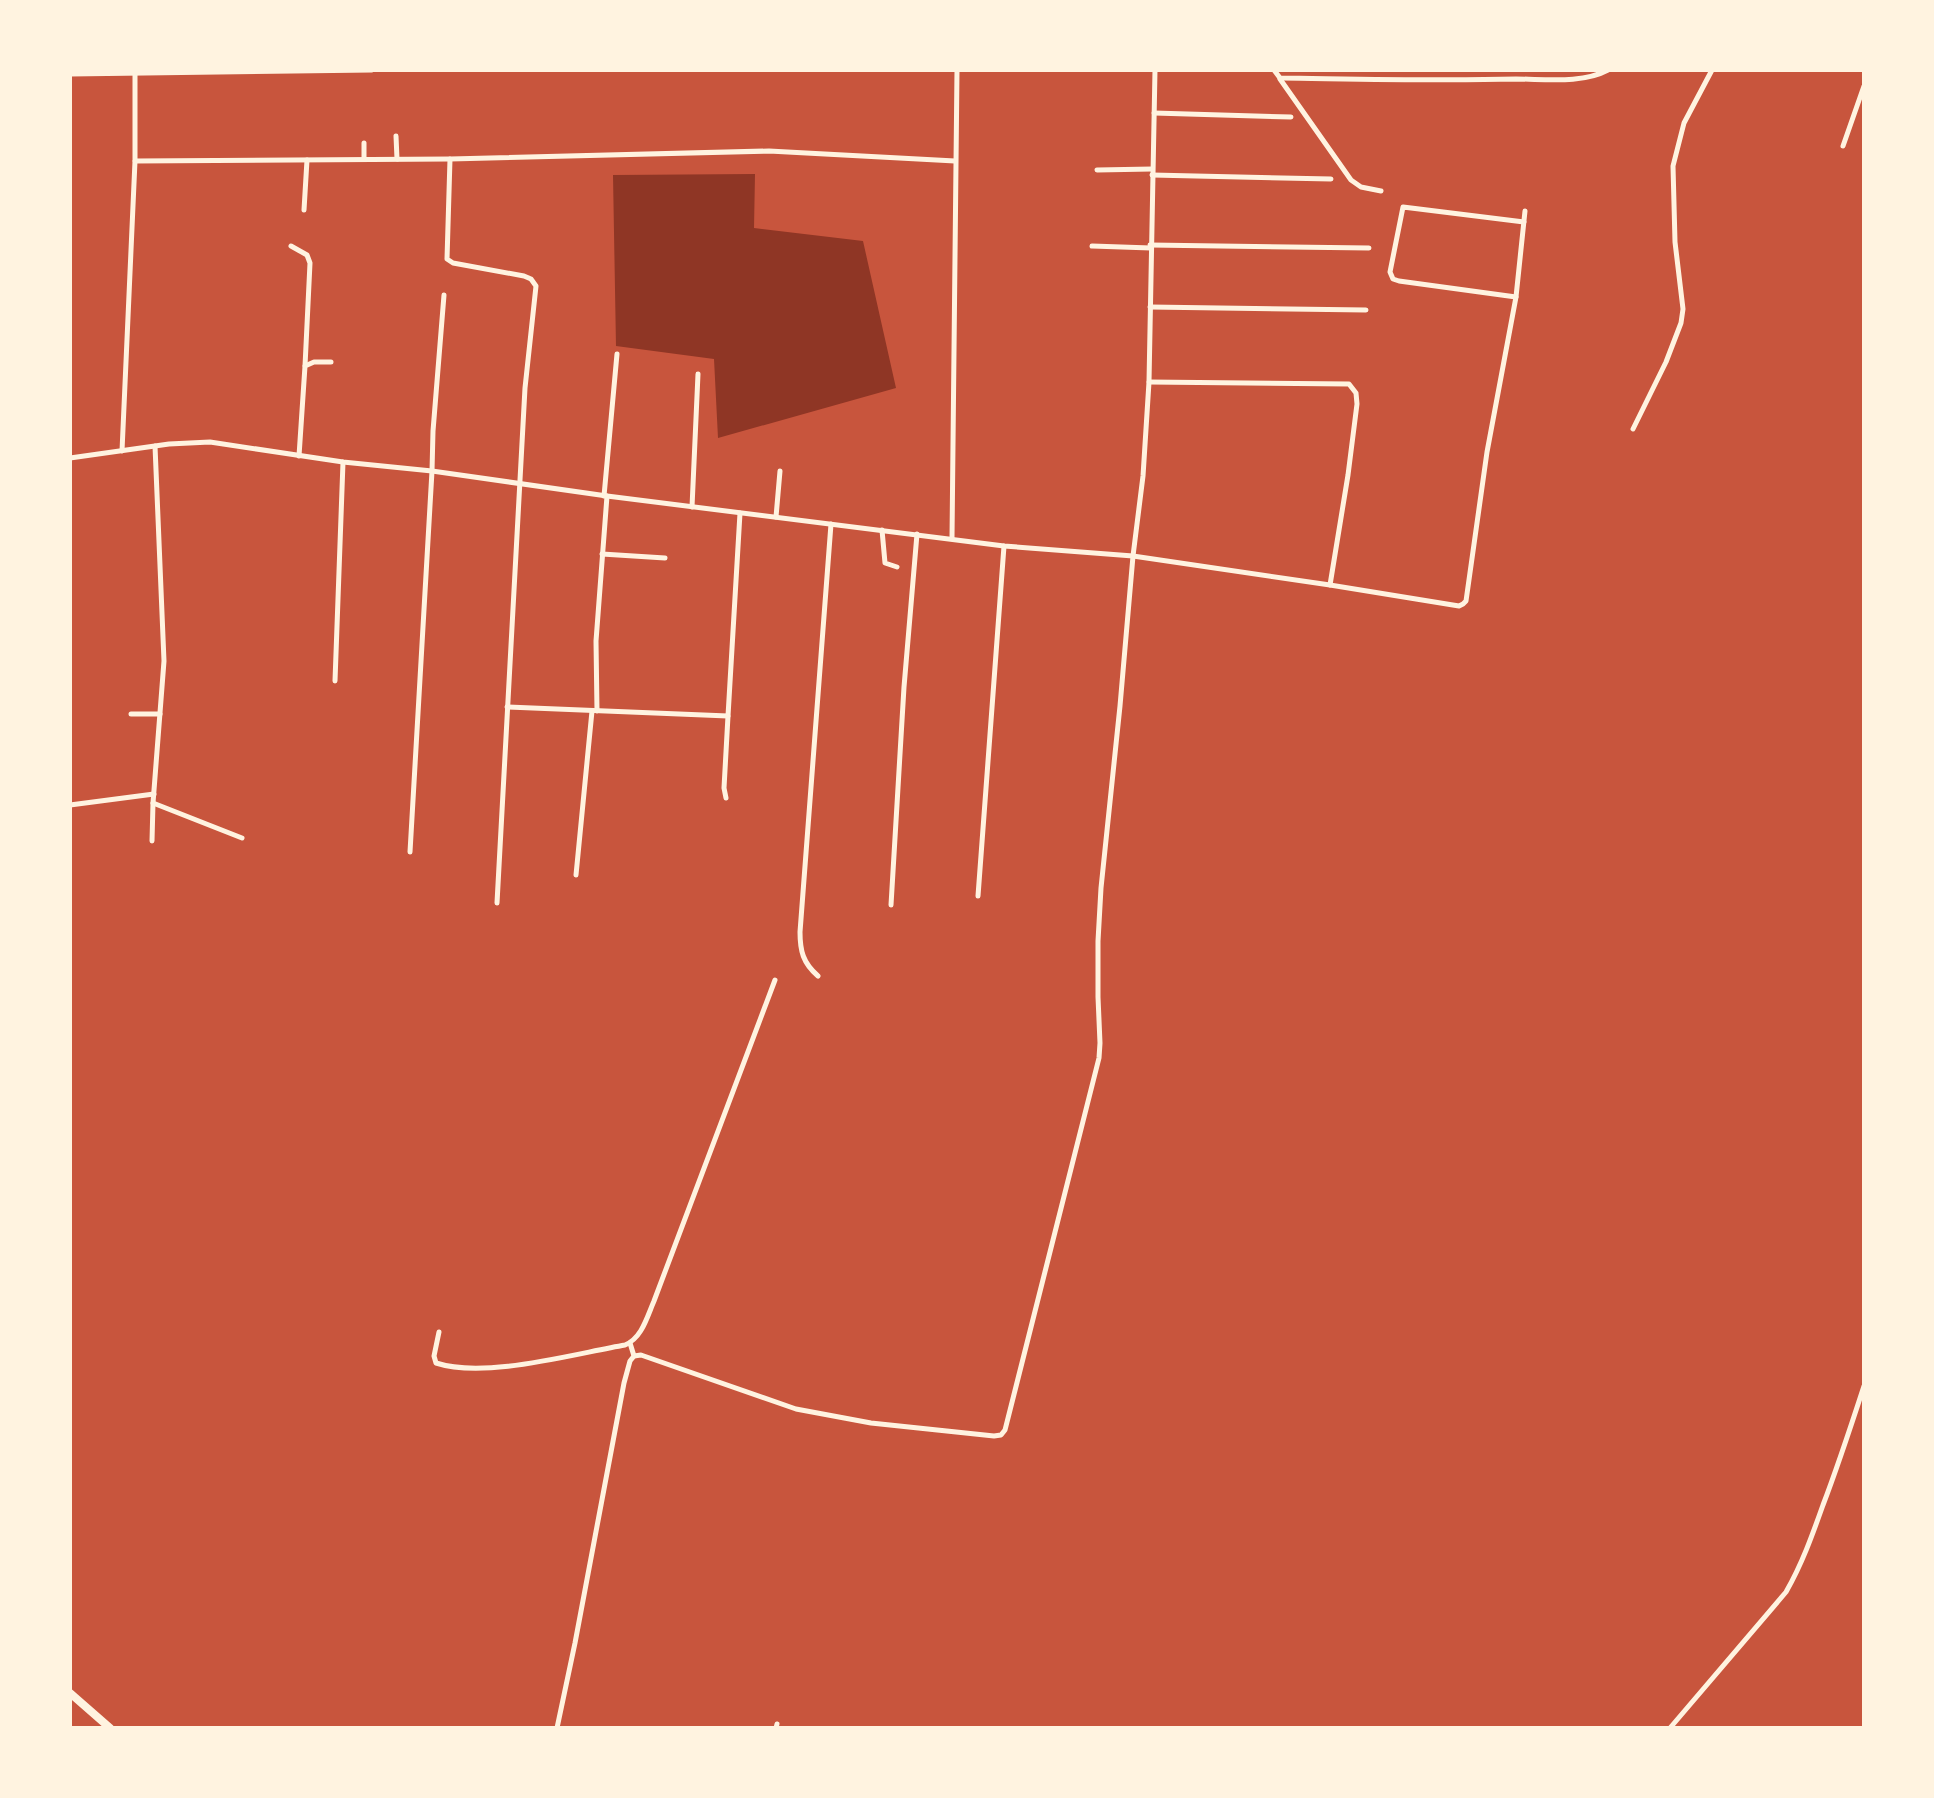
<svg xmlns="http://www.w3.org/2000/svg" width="1934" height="1798" font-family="'PT Sans',sans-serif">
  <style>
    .water { fill: #8f3625 }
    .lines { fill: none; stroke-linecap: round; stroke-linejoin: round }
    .minor { stroke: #fff3e0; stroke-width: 5 }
    .primary { stroke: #fff3e0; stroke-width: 8 }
  </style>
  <rect width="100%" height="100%" fill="#c8553d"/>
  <polygon class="water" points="755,174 754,228 863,241 896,388 718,438 714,359 616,346 613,175"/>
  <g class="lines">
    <g class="minor">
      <path d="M1274 70 1280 78C1358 79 1437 81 1516 79 1545 79 1582 84 1608 70"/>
      <polyline points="70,74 372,70"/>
      <polyline points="1280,79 1351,180 1361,187 1381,191"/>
      <polyline points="1154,113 1291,117"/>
      <polyline points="396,136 397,159"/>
      <polyline points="364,143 364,159"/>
      <polyline points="1843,146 1864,86"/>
      <polyline points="450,159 447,259 453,263 524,276 531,279 536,286 525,388 497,903"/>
      <polyline points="135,161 450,159 769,151 955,161"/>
      <polyline points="1097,170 1152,169"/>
      <polyline points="1152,175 1331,179"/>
      <polyline points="304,210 307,160"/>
      <polyline points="1150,245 1369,248"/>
      <polyline points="291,246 307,255 310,263 305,366"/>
      <polyline points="1092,246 1151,248"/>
      <polyline points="1516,297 1399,281 1393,279 1390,272 1403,207 1524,222"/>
      <polyline points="1150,307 1366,310"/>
      <polyline points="1149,382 1349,384 1356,393 1357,404 1348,475 1330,585"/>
      <polyline points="1633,429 1666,362 1681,323 1683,309 1675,242 1673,166 1684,123 1712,70"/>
      <polyline points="122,451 135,161 135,70"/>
      <polyline points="299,456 305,366 314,362 331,362"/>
      <polyline points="70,458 169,444 210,442 343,462 432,471 607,496 1004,546 1133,556 1330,585 1459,606 1463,604 1466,601 1487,452 1516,297 1525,211"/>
      <polyline points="604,496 617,354"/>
      <polyline points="692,507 698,374"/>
      <polyline points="776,517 780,471"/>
      <polyline points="882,530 885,563 897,567"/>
      <polyline points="952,538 957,70"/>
      <polyline points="602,554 665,558"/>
      <polyline points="335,681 343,462"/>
      <polyline points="507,707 728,716 740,513"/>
      <polyline points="597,711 596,641 607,496"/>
      <polyline points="131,714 160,714"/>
      <polyline points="726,798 724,788 728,716"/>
      <polyline points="153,803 242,838"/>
      <polyline points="70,805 154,794"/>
      <polyline points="152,841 153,803 164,661 155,446"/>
      <polyline points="410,852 432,471 433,431 444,295"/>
      <polyline points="576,875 592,711"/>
      <polyline points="978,896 1004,546"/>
      <polyline points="891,905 904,687 917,534"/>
      <path d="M818 976C803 963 800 951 800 932L831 524"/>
      <path d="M439 1332 434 1356 436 1363C485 1379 573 1354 625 1345 642 1338 647 1317 654 1301L775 980"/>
      <polyline points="634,1356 641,1355 796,1409 871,1423 994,1436 1001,1435 1005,1430 1099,1058 1100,1043 1098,997 1098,941 1101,888 1120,706 1133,556 1143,476 1149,382 1155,70"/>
      <polyline points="557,1728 575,1643 624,1383 630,1361 634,1356 630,1343"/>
      <polyline points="776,1728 777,1724"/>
      <path d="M1670 1728 1786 1592C1802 1564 1812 1536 1823 1505 1838 1466 1851 1426 1864 1386"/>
    </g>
    <polyline class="primary" points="70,1693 110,1728"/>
  </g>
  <rect width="1934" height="1798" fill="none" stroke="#fff3e0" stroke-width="144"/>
</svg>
